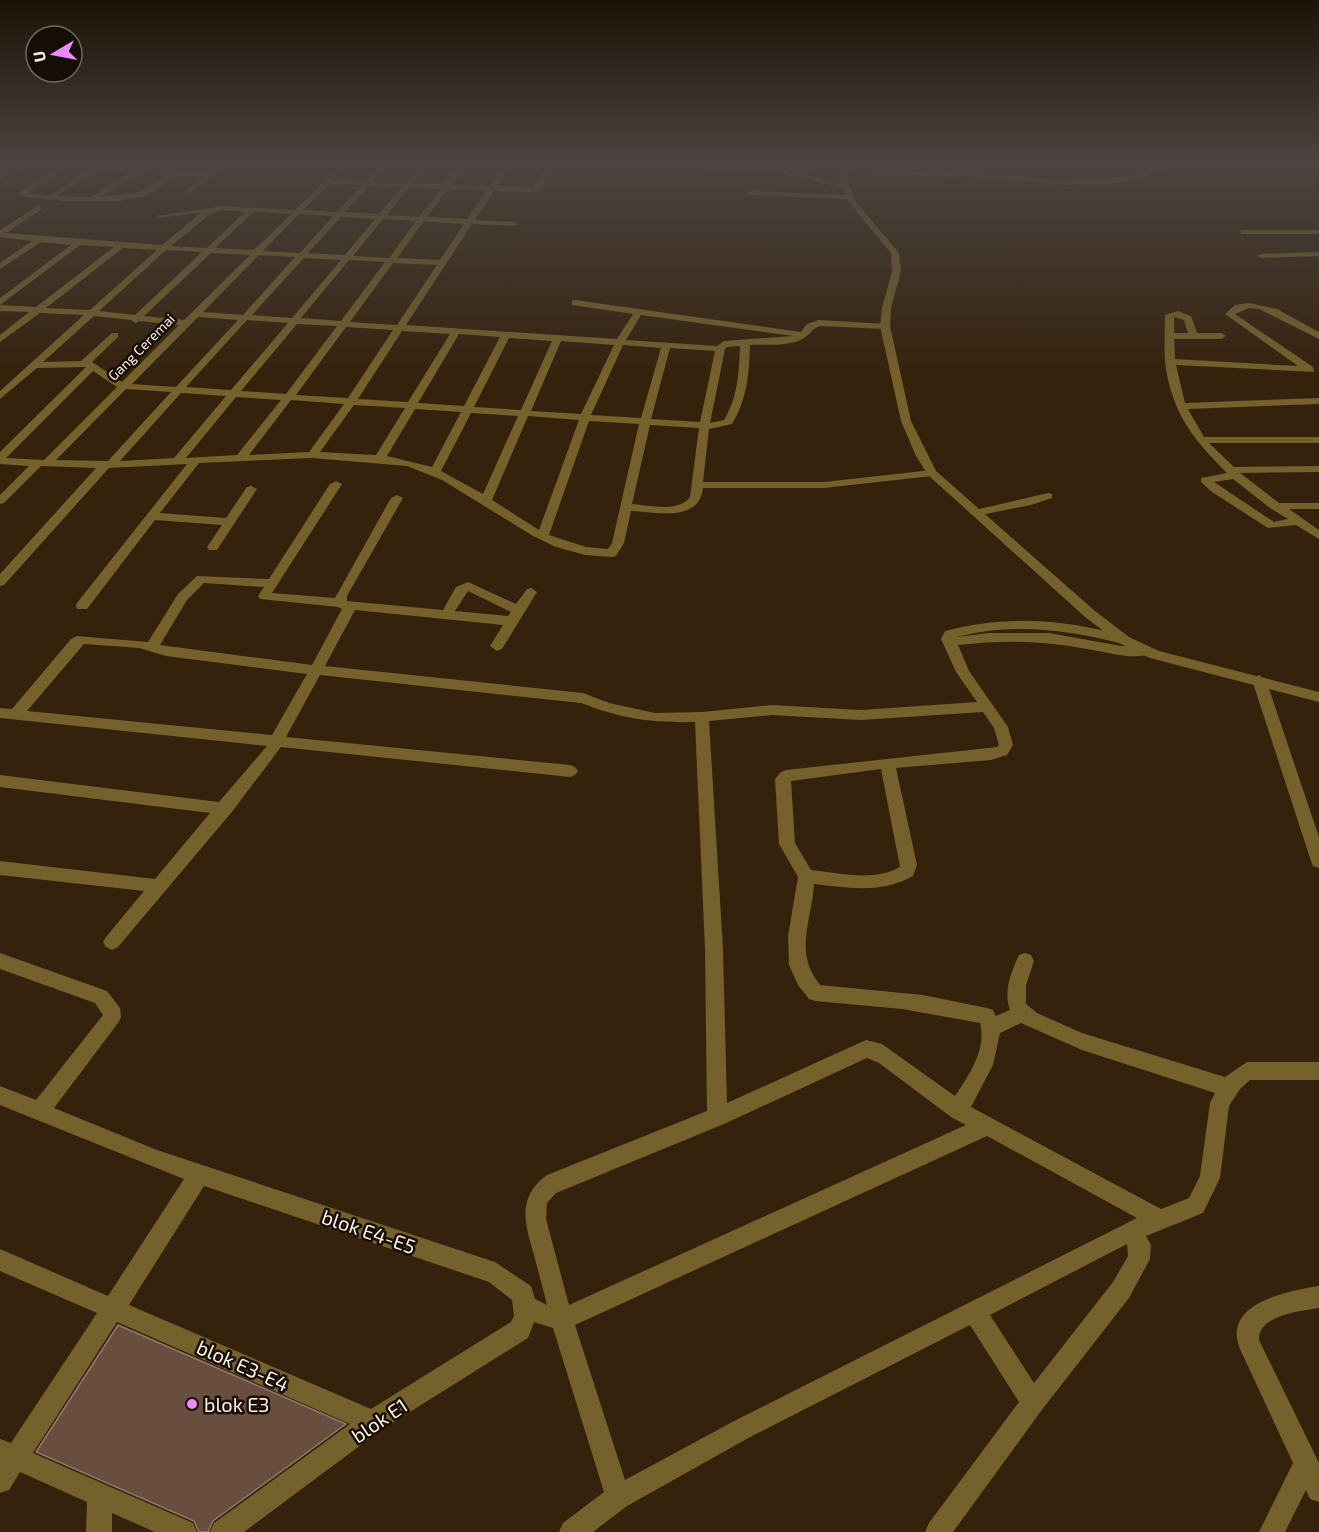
<svg xmlns="http://www.w3.org/2000/svg" width="1319" height="1532" font-family="'Exo 2',sans-serif">
  <style>
    .building { fill: #694d3f; stroke: #967869; stroke-width: 1.5 }
    .lines { fill: none; stroke-linecap: round; stroke-linejoin: round }
    .service { fill: #74612c; fill-rule: evenodd }
    .minor { fill: #74612c; fill-rule: evenodd }
    .tertiary { fill: #74612c; fill-rule: evenodd }
    .poi-dot { fill: #ec8cfb; stroke: #160e06; stroke-width: 2 }
    .labels { text-anchor: middle; dominant-baseline: central; stroke-width: 5; stroke-linejoin: round; paint-order: stroke }
    .far-street-label { font-size: 14px; fill: #fdf0e3; stroke: #160e06 }
    .near-street-label { font-size: 20px; fill: #fdf0e3; stroke: #160e06 }
    .near-poi-label { font-size: 20px; fill: #fdf0e3; stroke: #160e06; text-anchor: start }
  </style>
  <rect width="100%" height="100%" fill="#35220d"/>
  <polygon class="building" points="118,1325 346,1424 213,1521 208,1532 199,1532 194,1521 36,1452"/>
  <g class="lines">
    <g class="service">
      <polygon points="1307,162 1313,162 1319,166 1319,169"/>
      <polygon points="211,208 213,211 159,218 156,216"/>
    </g>
    <g class="minor">
      <polygon points="21,162 30,162 0,179 0,174"/>
      <path d="M41 162H74L191 172C211 171 225 162 242 162L213 174 188 195 185 191 204 175H177L146 196 119 201H65L19 196V192L59 165ZM68 166 91 168 50 196 28 193ZM99 169 131 171 91 197 57 196ZM140 172 169 174 140 192 100 197Z"/>
      <path d="M383 162H390L373 182 406 183 423 162H429L413 183 444 184 460 162H467L451 185 489 186 505 162H512L497 186 533 188 549 162H556L538 192 494 191 475 220 514 222 518 224 514 226 472 224 406 325 617 339 633 314 572 305V301L575 300 801 332 807 324 819 320 888 324 890 326 885 329 820 326C812 328 811 334 804 338 790 347 766 344 750 345 749 374 747 400 732 424L709 429 703 482H824L932 470 938 473 932 476 824 488H703C699 523 656 512 631 511L624 543 616 556 612 557 585 555 556 547 533 536 442 480 407 466 312 458 199 463 160 513 226 518 247 487 251 486 257 489 217 550H209L207 547 222 525 155 520 87 609H77L76 606 77 603 187 464 109 468 4 585 0 586V574L96 468 41 466 4 503 0 504V495L29 466 0 464V452L86 367 37 368 0 399V391L84 315 40 313 0 342V335L29 312 0 311V305L36 307 114 247 80 245 0 305V298L71 245 41 242 0 269V263L32 241 0 237V230L39 205 42 209 6 233 162 245 203 211 219 206 295 210 341 165 346 166 333 180 365 181ZM329 184 362 185 337 212 303 210ZM369 186 402 187 379 214 345 212ZM409 187 441 189 419 217 387 215ZM448 189 487 190 467 219 427 217ZM222 210 245 212 207 248 171 246 209 215ZM253 212 291 214 254 250 215 248ZM299 214 333 216 300 253 263 251ZM341 217 375 219 345 255 308 253ZM383 219 416 221 389 258 353 256ZM424 221 464 224 440 260 397 258ZM123 248 157 250 90 310 46 308ZM166 250 202 252 135 315 99 311ZM211 253 250 255 184 320 144 316ZM259 255 295 257 243 315 203 312ZM304 258 341 260 292 318 252 315ZM349 260 385 262 341 321 301 318ZM393 263 437 265 397 325 350 322ZM641 315 793 336 724 341 717 346 626 340ZM94 316 131 320 135 323 139 321 179 325 122 382 92 362 118 337V333H112L81 361 43 362ZM198 317 238 320 176 387 132 384ZM247 320 288 323 231 390 186 387ZM297 324 337 326 286 394 241 391ZM346 327 393 330 348 398 296 395ZM402 331 450 334 408 402 358 399ZM459 334 500 337 464 406 418 403ZM509 338 552 341 521 410 474 407ZM561 341 614 345 581 414 531 411ZM623 345 661 348 641 418 591 415ZM740 346C739 372 738 397 724 420L710 423 725 349 727 347ZM670 348 715 351 700 422 651 419ZM93 371 117 387 44 460 6 458ZM126 389 171 392 108 461 56 460ZM181 393 226 396 174 458 120 461ZM236 397 281 400 237 455 186 458ZM291 400 344 404 309 452 249 455ZM354 405 405 408 376 455 320 452ZM415 409 461 412 432 467 387 456ZM471 413 518 416 483 494 441 471ZM528 416 579 420 539 530 492 500ZM589 421 639 424 612 543 608 549 586 547 549 535ZM650 425 699 428 690 497C679 513 650 505 632 504Z"/>
      <polygon points="564,162 777,168 845,162 846,164 843,166 787,171 848,186 844,188 783,174 782,172"/>
      <polygon points="1169,162 1180,162 1129,181 1106,184 1063,185 997,178 843,172 840,170 843,168 997,174 1063,181 1125,177"/>
      <polygon points="748,191 848,195 852,197 848,199 745,195"/>
      <rect x="1241" y="230" width="78" height="4"/>
      <polygon points="1319,252 1319,256 1261,258 1257,256 1261,254"/>
      <path d="M1249 303 1277 309 1319 332V339L1259 309 1249 308 1235 314 1313 367 1314 372 1176 365 1185 403 1319 398V404L1188 409 1204 437H1319V443H1209L1234 467 1319 466V472L1240 473 1279 503H1319V509H1289L1319 530V539L1296 525 1268 528 1212 492 1201 482V478L1227 473C1197 443 1176 419 1167 375 1163 356 1165 334 1165 315L1178 311 1191 316 1197 333H1221L1226 336 1221 339H1174L1175 359 1298 366 1225 314 1235 305ZM1174 317 1184 320 1188 333H1174ZM1233 479 1270 508 1288 519 1274 522 1214 482Z"/>
      <path d="M336 481 342 484 272 593 335 598 391 498 397 495 403 498 347 596V601L443 610 456 587 468 582 516 604 527 589 531 588 537 592 502 649 497 651 490 646 503 625 355 610 325 666 583 693 609 703 655 713 702 712 772 705 861 710 977 702 956 672 941 639 945 631C1007 614 1068 620 1129 637L1131 640 1124 644C1069 630 1013 622 957 637L989 633H1049L1121 646H1145L1152 651C1143 662 1110 653 1098 651 1047 641 1010 639 958 645L969 671 1008 727 1013 745 1007 755 991 760 896 768 917 865 913 876C881 894 849 888 814 884 812 922 793 951 820 985L923 995 987 1008 993 1010 996 1016 1010 1010C1003 992 1011 972 1019 955L1025 953 1031 955 1034 961 1026 985V1004L1037 1013 1082 1033 1225 1077 1247 1062H1319V1080H1250L1240 1089 1229 1106 1220 1178 1203 1213 1146 1236 1151 1245 1150 1259 1129 1298 1041 1411 953 1532H925L929 1523 1019 1402 970 1325 752 1436 627 1506 593 1532H559L563 1523 604 1492 553 1328 534 1322 528 1338 381 1430 244 1532H210L214 1523 350 1424 117 1322 33 1453 193 1523 197 1532H155L112 1513V1532H86L87 1502 20 1472 9 1490 0 1493V1439L11 1443 97 1313 0 1271V1249L108 1296 184 1179 0 1105V1086L36 1100 103 1015 95 1003 0 969V953L107 991 120 1008 121 1017 118 1023 54 1108 157 1150 495 1262 531 1286 535 1299 547 1305C543 1288 538 1271 534 1255 525 1223 516 1198 547 1175L707 1111 705 949 695 722C652 723 622 719 581 703L320 675 286 737 570 765 575 767 578 771 575 775 570 777 281 747 231 813 118 947 112 950 106 947 103 942 106 937 144 891 0 875V861L155 879 210 813 0 787V775L219 802 267 746 0 718V708L12 709 71 639 77 636 148 642 178 594 197 576 269 579 330 484ZM204 583 264 587 258 596 260 599 338 607 342 609 312 665 160 645 187 600ZM468 591 511 612 508 616 455 611ZM84 644 139 648 166 656 307 674 272 735 27 711ZM983 712 994 728 999 745 997 747 786 770 781 772 775 779 779 844 798 877 788 936 789 965 798 985 809 999 815 1001 902 1009 980 1023C987 1049 969 1075 955 1096L882 1044 866 1040 727 1103 723 949 709 721 772 715 861 720ZM881 769 900 867C873 882 840 873 811 870L795 843 791 781ZM1021 1023 1082 1050 1215 1093 1210 1103 1200 1176 1189 1198 1161 1209 971 1107 993 1065 1000 1033ZM867 1058 879 1063 951 1117 966 1125 569 1305 546 1219 547 1203 556 1193 724 1124ZM987 1136 1137 1218 736 1420 625 1480 575 1325ZM204 1186 489 1282 512 1300 514 1316 511 1322 371 1409 129 1305ZM1127 1244 1128 1256 1113 1282 1034 1383 990 1315Z"/>
      <polygon points="1048,493 1052,494 1052,498 1031,505 975,516 969,513 971,511"/>
      <polygon points="1259,675 1266,680 1319,837 1319,868 1313,866 1311,861 1252,680"/>
      <path d="M1319 1286V1308C1300 1311 1258 1315 1259 1340L1319 1463V1502L1310 1499 1306 1490 1285 1532H1259L1293 1463 1240 1349C1221 1303 1288 1291 1319 1286Z"/>
    </g>
    <polygon class="tertiary" points="840,162 846,162 849,183 855,201 899,253 901,271 891,308 890,326 911,421 936,471 1095,611 1129,637 1159,651 1319,692 1319,702 1150,658 1119,643 1085,617 928,475 916,456 901,421 880,326 882,308 892,271 891,253 848,201 841,183"/>
  </g>
  <linearGradient id="sky" x2="0" y2="1"><stop stop-color="#1d1307"/><stop offset="0.43" stop-color="#4b4440"/><stop offset="1" stop-color="#4b4440" stop-opacity="0"/></linearGradient>
  <rect width="1319" height="377" fill="url(#sky)"/>
  <circle class="poi-dot" cx="192" cy="1404" r="6"/>
  <g class="labels">
    <g class="far-street-label">
      <text transform="translate(141 347) rotate(-45)">Gang Ceremai</text>
    </g>
    <g class="near-street-label">
      <text transform="translate(369 1231) rotate(19)">blok E4-E5</text>
      <text transform="translate(243 1365) rotate(24)">blok E3-E4</text>
      <text transform="translate(379 1420) rotate(-34)">blok E1</text>
    </g>
    <g class="near-poi-label">
      <text x="204" y="1404">blok E3</text>
    </g>
  </g>
  <g transform="translate(54 54) rotate(260)"><circle r="28" fill="#160e06" stroke="#72685e" stroke-width="1.5"/>
  <path d="M0-4.5L10 22L0 15L-10 22Z" fill="#ec8cfb"/>
  <text y="-9" font-size="16" font-weight="bold" text-anchor="middle" fill="#fdf0e3">U</text>
  </g>
</svg>
